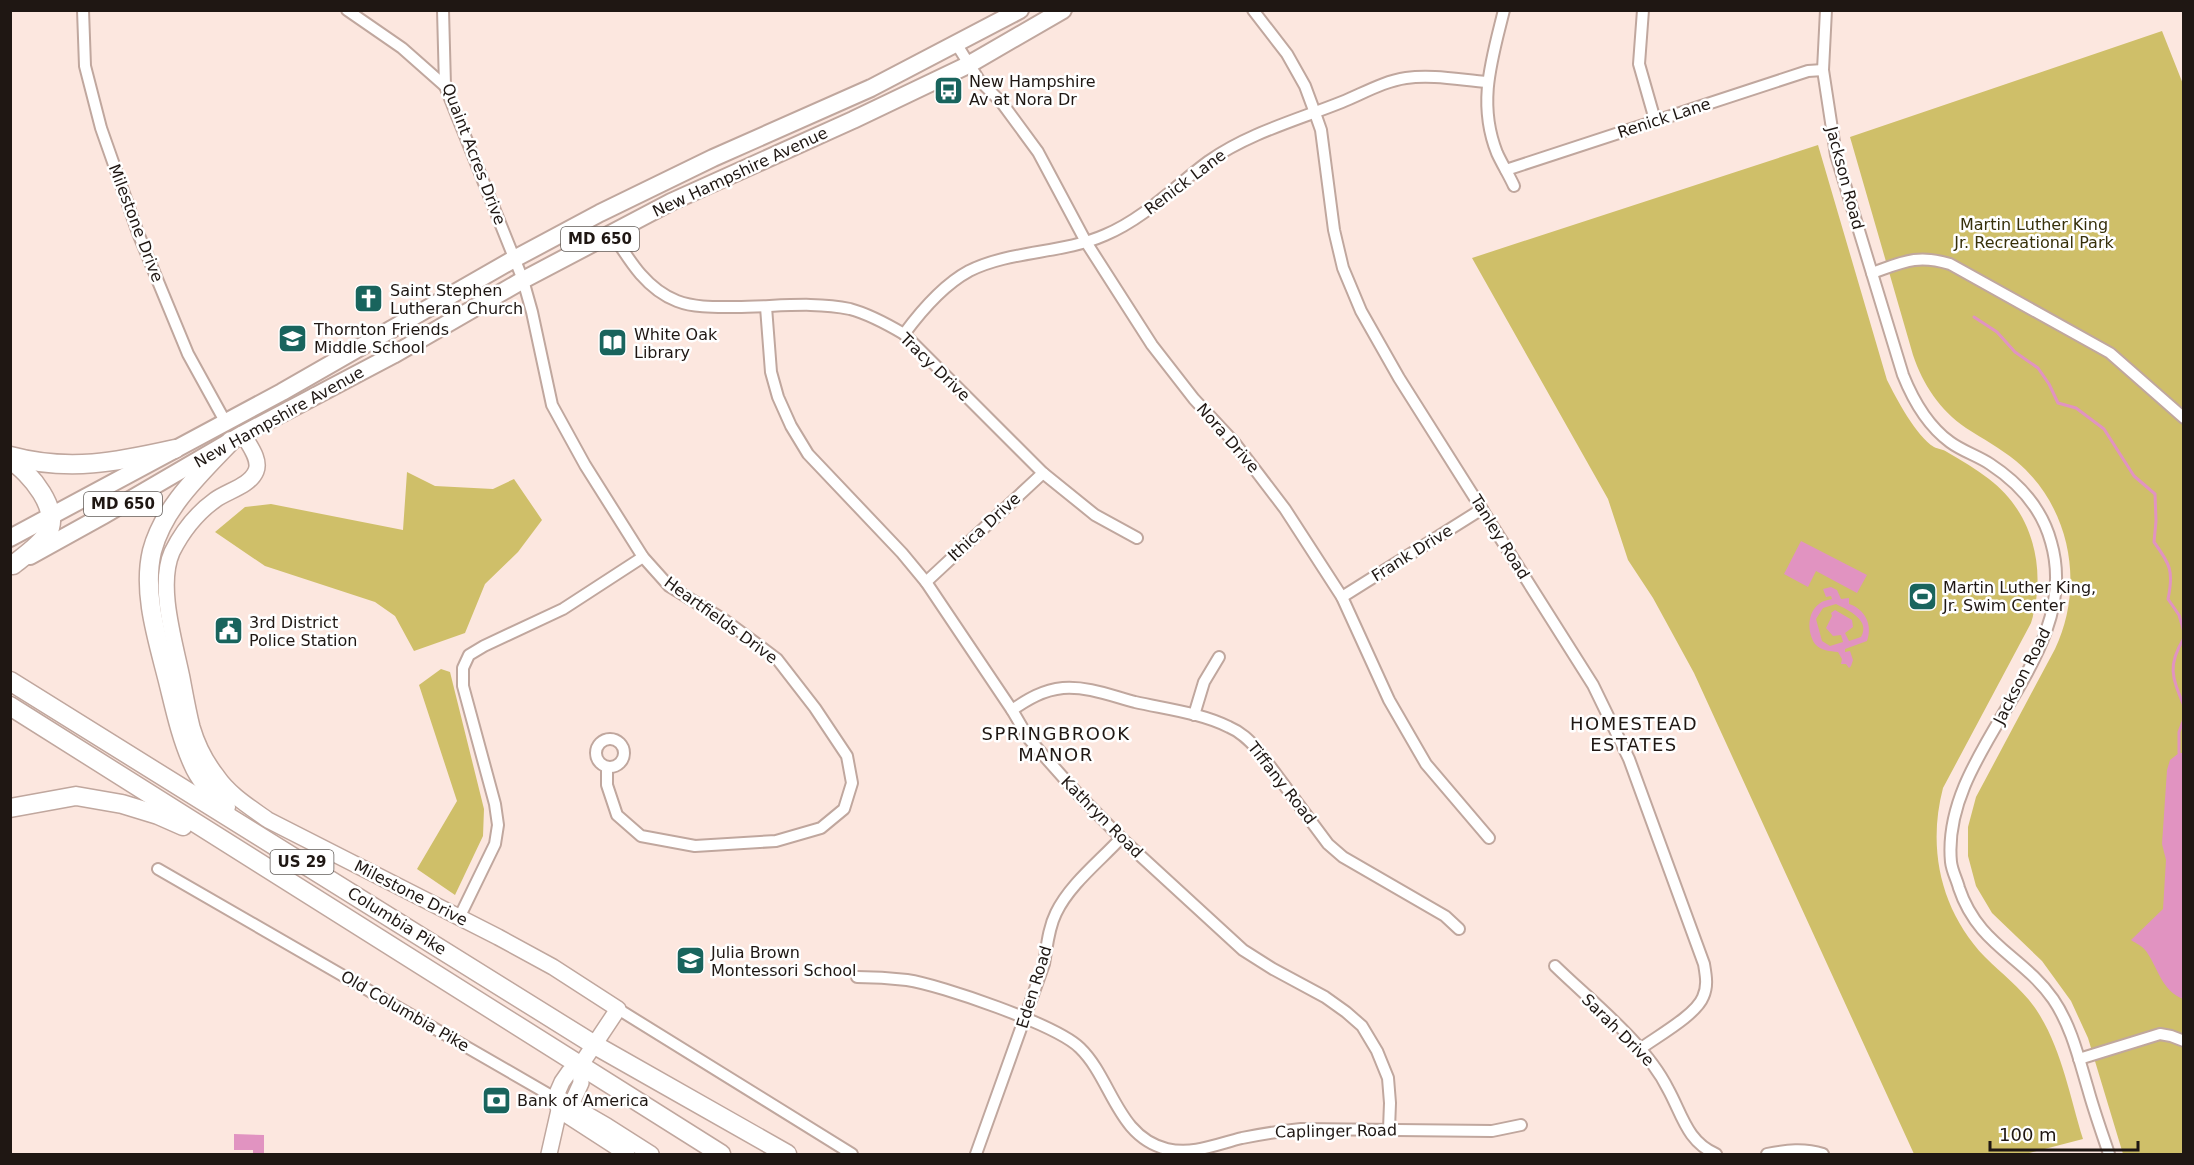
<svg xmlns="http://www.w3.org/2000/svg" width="2194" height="1165" font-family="'DejaVu Sans',sans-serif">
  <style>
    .green { fill: #cfbf69 }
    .water { fill: #e193c1; fill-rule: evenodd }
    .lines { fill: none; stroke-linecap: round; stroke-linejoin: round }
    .stream { stroke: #e193c1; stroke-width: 3 }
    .street-casing { stroke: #c0a79e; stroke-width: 14 }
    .secondary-casing { stroke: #c0a79e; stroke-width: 18 }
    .primary-casing { stroke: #c0a79e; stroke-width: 20 }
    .highway-casing { stroke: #c0a79e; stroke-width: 21 }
    .street { stroke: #fff; stroke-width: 10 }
    .secondary { stroke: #fff; stroke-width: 15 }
    .primary { stroke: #fff; stroke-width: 16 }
    .highway { stroke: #fff; stroke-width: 18 }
    .labels { text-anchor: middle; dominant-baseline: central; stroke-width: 5; stroke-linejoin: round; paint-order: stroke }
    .shield { fill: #fff; stroke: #625d5a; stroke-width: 1.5 }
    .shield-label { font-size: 15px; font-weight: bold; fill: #1f1713 }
    .poi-label { font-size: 16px; fill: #1f1713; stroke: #fff; text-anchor: start }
    .street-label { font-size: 16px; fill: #1f1713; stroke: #fff }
    .park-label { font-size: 16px; fill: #37300a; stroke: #fff }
    .neighbourhood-label { font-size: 18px; letter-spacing: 1.5px; fill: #1f1713; stroke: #fff }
  </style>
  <rect width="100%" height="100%" fill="#fce7df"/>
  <g class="green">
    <path d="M2162 31 2183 84V1154H2123L2088 1038 2071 1001 2042 961 1992 913 1976 886 1968 856V827L1976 797 2055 649C2085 586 2071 507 2016 461 2000 448 1983 439 1966 428 1940 410 1923 385 1913 355L1850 137Z"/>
    <path d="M1818 145 1887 380C1896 398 1916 436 1934 447 1938 449 1943 449 1947 452 1961 460 1976 469 1989 479 2034 513 2047 571 2031 623L1943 788C1927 849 1941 911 1985 957 2004 976 2025 991 2039 1014 2062 1051 2070 1097 2083 1139L2025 1154H1914L1694 673 1653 598 1628 560 1608 499 1472 258Z"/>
    <polygon points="407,472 435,486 493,489 514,479 542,520 518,552 485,584 465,633 414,651 395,616 375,602 265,566 215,532 245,507 271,504 403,530"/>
    <polygon points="441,669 450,672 484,809 483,836 455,895 417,869 457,801 419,685"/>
  </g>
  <g class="water">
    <polygon points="1801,541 1867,575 1857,593 1816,571 1808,587 1784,574"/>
    <path d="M1831 587 1837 590 1841 599 1849 598V604C1865 609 1873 625 1867 641L1845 649V652L1850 651 1853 660 1851 666 1849 668 1846 664H1841L1842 659 1838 652C1830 651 1821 651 1815 644 1807 632 1807 613 1819 604 1822 601 1828 600 1832 599L1831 596 1826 597 1823 589ZM1836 604C1848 610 1871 620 1861 637L1849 641 1845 633 1853 627 1852 620 1835 610 1831 613 1832 616 1826 628 1833 636 1841 635 1843 642 1830 646 1822 641 1816 619 1823 608Z"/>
    <path d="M2179 753H2184L2183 999C2162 991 2158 968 2146 951 2141 945 2137 944 2131 940L2163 909 2166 860 2162 844 2167 770 2170 760Z"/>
    <polygon points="234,1134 264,1135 264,1154 253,1154 253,1150 234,1150"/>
  </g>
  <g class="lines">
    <g class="stream">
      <path d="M1974 317 1997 332 2015 352 2038 368 2049 384 2058 403 2076 408 2104 429 2134 476 2155 494 2156 521 2154 542C2170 564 2174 571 2168 599L2179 615 2184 632"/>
      <path d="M2184 638C2167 666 2172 677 2184 706"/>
      <polyline points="2179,753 2179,732 2184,719"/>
    </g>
    <defs>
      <g id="street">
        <polyline points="83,10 85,66 101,128 138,233 188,354 226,423"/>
        <polyline points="347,10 402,48 445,86"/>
        <polyline points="443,10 445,86 523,280 532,312 552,405 585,465 643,557 669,586 726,621 777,659 815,708 847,756 852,783 844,809 821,828 776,841 695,846 641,836 617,815 607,785 607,767"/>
        <path d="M1253 10 1287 54 1305 86 1315 113 1321 130 1334 230 1343 268 1361 311 1399 378 1593 685 1629 759 1704 964C1706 976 1708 986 1703 997 1696 1015 1656 1037 1640 1049"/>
        <path d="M1504 10C1492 59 1477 103 1497 153 1502 164 1509 175 1514 186"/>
        <polyline points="1643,10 1639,64 1655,120"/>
        <path d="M1826 10 1823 70 1836 155 1903 375C1913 400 1928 426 1950 442 1962 451 1978 456 1990 464 2019 483 2042 509 2051 542 2085 658 1940 749 1951 862 1952 871 1957 880 1959 888 1978 945 2023 956 2053 999 2071 1025 2079 1059 2088 1089 2094 1111 2102 1133 2109 1154"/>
        <polyline points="957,45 979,80 1002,103 1038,152 1086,242 1152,345 1194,399 1234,442 1285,509 1342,597 1389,700 1426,764 1489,838"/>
        <polyline points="1506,170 1808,71 1823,70"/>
        <path d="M612 233C629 260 646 289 677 301 695 308 717 307 736 307 773 307 814 301 850 309 869 314 887 324 904 334L1043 473 1095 515 1137 538"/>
        <path d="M1872 273C1903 262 1917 254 1950 264L2110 353 2184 418"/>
        <polyline points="766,307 771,372 778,397 791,426 808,454 902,553 926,582 1012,710 1029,739 1077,793 1121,838 1243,950 1273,969 1325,997 1346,1012 1362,1026 1377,1051 1388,1078 1390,1103 1389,1129"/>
        <path d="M904 334C921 311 943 285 969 271 1011 250 1062 254 1105 235 1145 218 1175 186 1209 161 1249 133 1297 120 1342 102 1362 94 1384 81 1406 78 1432 74 1461 80 1488 82"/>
        <polyline points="926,582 1043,473"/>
        <polyline points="1342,597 1482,509"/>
        <path d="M1012 710C1028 699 1043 690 1063 688 1087 686 1112 696 1135 702 1166 709 1201 713 1229 727 1241 732 1249 740 1258 750L1328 844 1343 857 1445 916 1459 929"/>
        <polyline points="1194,715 1204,682 1219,657"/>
        <circle cx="610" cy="753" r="14"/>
        <polyline points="158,869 555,1098"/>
        <polyline points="459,918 495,844 498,825 495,804 463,686 463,668 469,655 484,646 563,609 643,557"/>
        <path d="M1555 966C1592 1002 1645 1043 1668 1089 1682 1114 1687 1142 1716 1154"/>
        <path d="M857 977C874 977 890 978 907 980 941 985 1057 1025 1080 1048 1112 1079 1117 1137 1167 1149 1194 1155 1217 1144 1242 1138 1262 1134 1281 1131 1301 1129L1492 1131 1521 1125"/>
        <polyline points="618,1009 852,1154"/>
        <polyline points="2079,1059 2160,1034 2171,1036 2184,1041"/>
        <path d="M976 1154 1044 964C1047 947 1048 929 1056 913 1070 884 1100 861 1121 838"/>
        <path d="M1767 1154C1787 1150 1804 1148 1823 1154"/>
      </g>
      <g id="secondary">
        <path d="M243 434C248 444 261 459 256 471 250 486 227 491 215 500 197 513 182 532 172 552 157 586 175 643 182 678 185 694 188 711 192 727 197 744 206 762 217 776 230 795 250 807 268 820L498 937 553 967 618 1009 580 1066 569 1072 562 1082 555 1098 559 1110 549 1154"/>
        <polyline points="555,1098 562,1100 607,1126 651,1154"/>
        <polyline points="571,1105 581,1083 580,1066"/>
        <polyline points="559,1110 627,1154"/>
      </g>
      <g id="primary">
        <polyline points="10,538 282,392 514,259 600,213 713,158 871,88 1020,10"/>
        <polyline points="30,556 104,515 243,434 393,355 523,280 671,202 853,120 968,65 1063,10"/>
      </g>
      <g id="highway">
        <path d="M10 456C69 472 117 462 175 449"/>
        <path d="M10 460C30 472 62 511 47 534 39 546 24 556 13 565"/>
        <polyline points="10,681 593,1044 787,1154"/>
        <polyline points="10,706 721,1154"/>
        <path d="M226 807C214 794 200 781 193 764 181 738 175 709 168 681 158 641 142 593 152 551 164 506 201 473 231 441"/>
        <polyline points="10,808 76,796 122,804 158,815 183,826"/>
      </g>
    </defs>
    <use href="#street" class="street-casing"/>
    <use href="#secondary" class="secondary-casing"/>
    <use href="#primary" class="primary-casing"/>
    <use href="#highway" class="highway-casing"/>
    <use href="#street" class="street"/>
    <use href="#secondary" class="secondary"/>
    <use href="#primary" class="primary"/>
    <use href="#highway" class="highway"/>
  </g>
  <defs>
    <symbol id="bus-square" viewBox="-11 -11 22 22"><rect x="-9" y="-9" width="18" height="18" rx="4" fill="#19645d" stroke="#fff"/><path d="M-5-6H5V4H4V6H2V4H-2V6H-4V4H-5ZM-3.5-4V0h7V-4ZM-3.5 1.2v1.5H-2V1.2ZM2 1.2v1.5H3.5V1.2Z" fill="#fff"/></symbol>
    <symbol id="church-square" viewBox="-11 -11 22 22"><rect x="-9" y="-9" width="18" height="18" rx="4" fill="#19645d" stroke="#fff"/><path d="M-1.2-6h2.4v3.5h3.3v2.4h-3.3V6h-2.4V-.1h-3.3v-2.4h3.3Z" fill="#fff"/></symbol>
    <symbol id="school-square" viewBox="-11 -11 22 22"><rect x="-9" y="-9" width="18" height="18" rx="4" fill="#19645d" stroke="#fff"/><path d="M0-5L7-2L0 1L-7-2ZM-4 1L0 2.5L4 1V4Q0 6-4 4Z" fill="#fff"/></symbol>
    <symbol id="library-square" viewBox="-11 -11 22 22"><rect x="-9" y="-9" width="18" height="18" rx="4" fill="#19645d" stroke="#fff"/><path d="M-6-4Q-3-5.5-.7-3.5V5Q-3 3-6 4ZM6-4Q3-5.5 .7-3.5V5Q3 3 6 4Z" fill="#fff"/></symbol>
    <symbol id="stadium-square" viewBox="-11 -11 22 22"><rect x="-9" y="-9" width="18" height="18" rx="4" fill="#19645d" stroke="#fff"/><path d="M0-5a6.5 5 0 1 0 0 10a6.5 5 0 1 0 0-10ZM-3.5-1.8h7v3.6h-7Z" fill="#fff"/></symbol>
    <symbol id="civic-square" viewBox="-11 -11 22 22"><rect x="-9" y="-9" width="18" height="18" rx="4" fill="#19645d" stroke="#fff"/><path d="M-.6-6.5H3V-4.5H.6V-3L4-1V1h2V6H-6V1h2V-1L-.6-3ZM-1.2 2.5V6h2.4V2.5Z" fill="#fff"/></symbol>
    <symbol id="bank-square" viewBox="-11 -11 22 22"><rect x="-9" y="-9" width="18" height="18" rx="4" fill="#19645d" stroke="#fff"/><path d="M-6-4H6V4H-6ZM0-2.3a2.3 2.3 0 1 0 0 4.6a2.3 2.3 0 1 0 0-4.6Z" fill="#fff"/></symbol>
  </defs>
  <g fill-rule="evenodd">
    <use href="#bus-square" x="932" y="74" width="33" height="33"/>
    <use href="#church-square" x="352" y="282" width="33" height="33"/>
    <use href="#school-square" x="276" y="322" width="33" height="33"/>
    <use href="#library-square" x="596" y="326" width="33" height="33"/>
    <use href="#stadium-square" x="1906" y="580" width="33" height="33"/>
    <use href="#civic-square" x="212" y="614" width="33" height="33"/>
    <use href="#school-square" x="674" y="944" width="33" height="33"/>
    <use href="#bank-square" x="480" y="1084" width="33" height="33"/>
  </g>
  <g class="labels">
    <g class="shield">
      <rect x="561" y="227" width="78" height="24" rx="4.5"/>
      <rect x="84" y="492" width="78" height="24" rx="4.5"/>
      <rect x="270.5" y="850" width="63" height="24" rx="4.5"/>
    </g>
    <g class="shield-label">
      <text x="600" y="239">MD 650</text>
      <text x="123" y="504">MD 650</text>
      <text x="302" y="862">US 29</text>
    </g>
    <g class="poi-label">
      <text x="969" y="81">New Hampshire<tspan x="969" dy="18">Av at Nora Dr</tspan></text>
      <text x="390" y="290">Saint Stephen<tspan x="390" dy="18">Lutheran Church</tspan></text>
      <text x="314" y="329">Thornton Friends<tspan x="314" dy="18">Middle School</tspan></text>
      <text x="634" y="334">White Oak<tspan x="634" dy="18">Library</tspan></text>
      <text x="1943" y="587">Martin Luther King,<tspan x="1943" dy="18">Jr. Swim Center</tspan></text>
      <text x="249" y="622">3rd District<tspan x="249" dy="18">Police Station</tspan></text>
      <text x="711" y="952">Julia Brown<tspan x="711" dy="18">Montessori School</tspan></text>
      <text x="517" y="1100">Bank of America</text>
    </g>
    <g class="street-label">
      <text transform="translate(1664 118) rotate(-18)">Renick Lane</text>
      <text transform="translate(474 154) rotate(69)">Quaint Acres Drive</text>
      <text transform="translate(740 172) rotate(-25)">New Hampshire Avenue</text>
      <text transform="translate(1845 178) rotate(75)">Jackson Road</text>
      <text transform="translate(1185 182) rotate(-37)">Renick Lane</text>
      <text transform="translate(136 223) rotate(69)">Milestone Drive</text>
      <text transform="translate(935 367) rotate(44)">Tracy Drive</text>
      <text transform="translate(279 417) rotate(-29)">New Hampshire Avenue</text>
      <text transform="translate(1228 438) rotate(49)">Nora Drive</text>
      <text transform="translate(984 527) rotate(-43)">Ithica Drive</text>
      <text transform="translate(1500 537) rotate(58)">Tanley Road</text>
      <text transform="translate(1412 553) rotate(-32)">Frank Drive</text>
      <text transform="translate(721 620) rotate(36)">Heartfields Drive</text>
      <text transform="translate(2022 676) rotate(-63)">Jackson Road</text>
      <text transform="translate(1282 783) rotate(52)">Tiffany Road</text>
      <text transform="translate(1102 817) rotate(45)">Kathryn Road</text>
      <text transform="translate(411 893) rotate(27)">Milestone Drive</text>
      <text transform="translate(397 921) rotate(32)">Columbia Pike</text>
      <text transform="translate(1034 987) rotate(-73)">Eden Road</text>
      <text transform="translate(405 1011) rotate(30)">Old Columbia Pike</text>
      <text transform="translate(1618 1030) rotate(45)">Sarah Drive</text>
      <text transform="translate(1336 1131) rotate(-1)">Caplinger Road</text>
    </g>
    <g class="park-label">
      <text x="2034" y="224">Martin Luther King<tspan x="2034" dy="18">Jr. Recreational Park</tspan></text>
    </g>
    <g class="neighbourhood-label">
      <text x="1634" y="723">HOMESTEAD<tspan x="1634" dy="21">ESTATES</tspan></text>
      <text x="1056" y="733">SPRINGBROOK<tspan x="1056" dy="21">MANOR</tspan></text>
    </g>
  </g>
  <rect width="2194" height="1165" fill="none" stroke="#1f1713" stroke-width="24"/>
  <path d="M1990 1141v9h148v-9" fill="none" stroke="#1f1713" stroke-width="3"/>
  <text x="1999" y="1141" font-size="18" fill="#1f1713" stroke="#ffffff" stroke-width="4.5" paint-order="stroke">100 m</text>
</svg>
